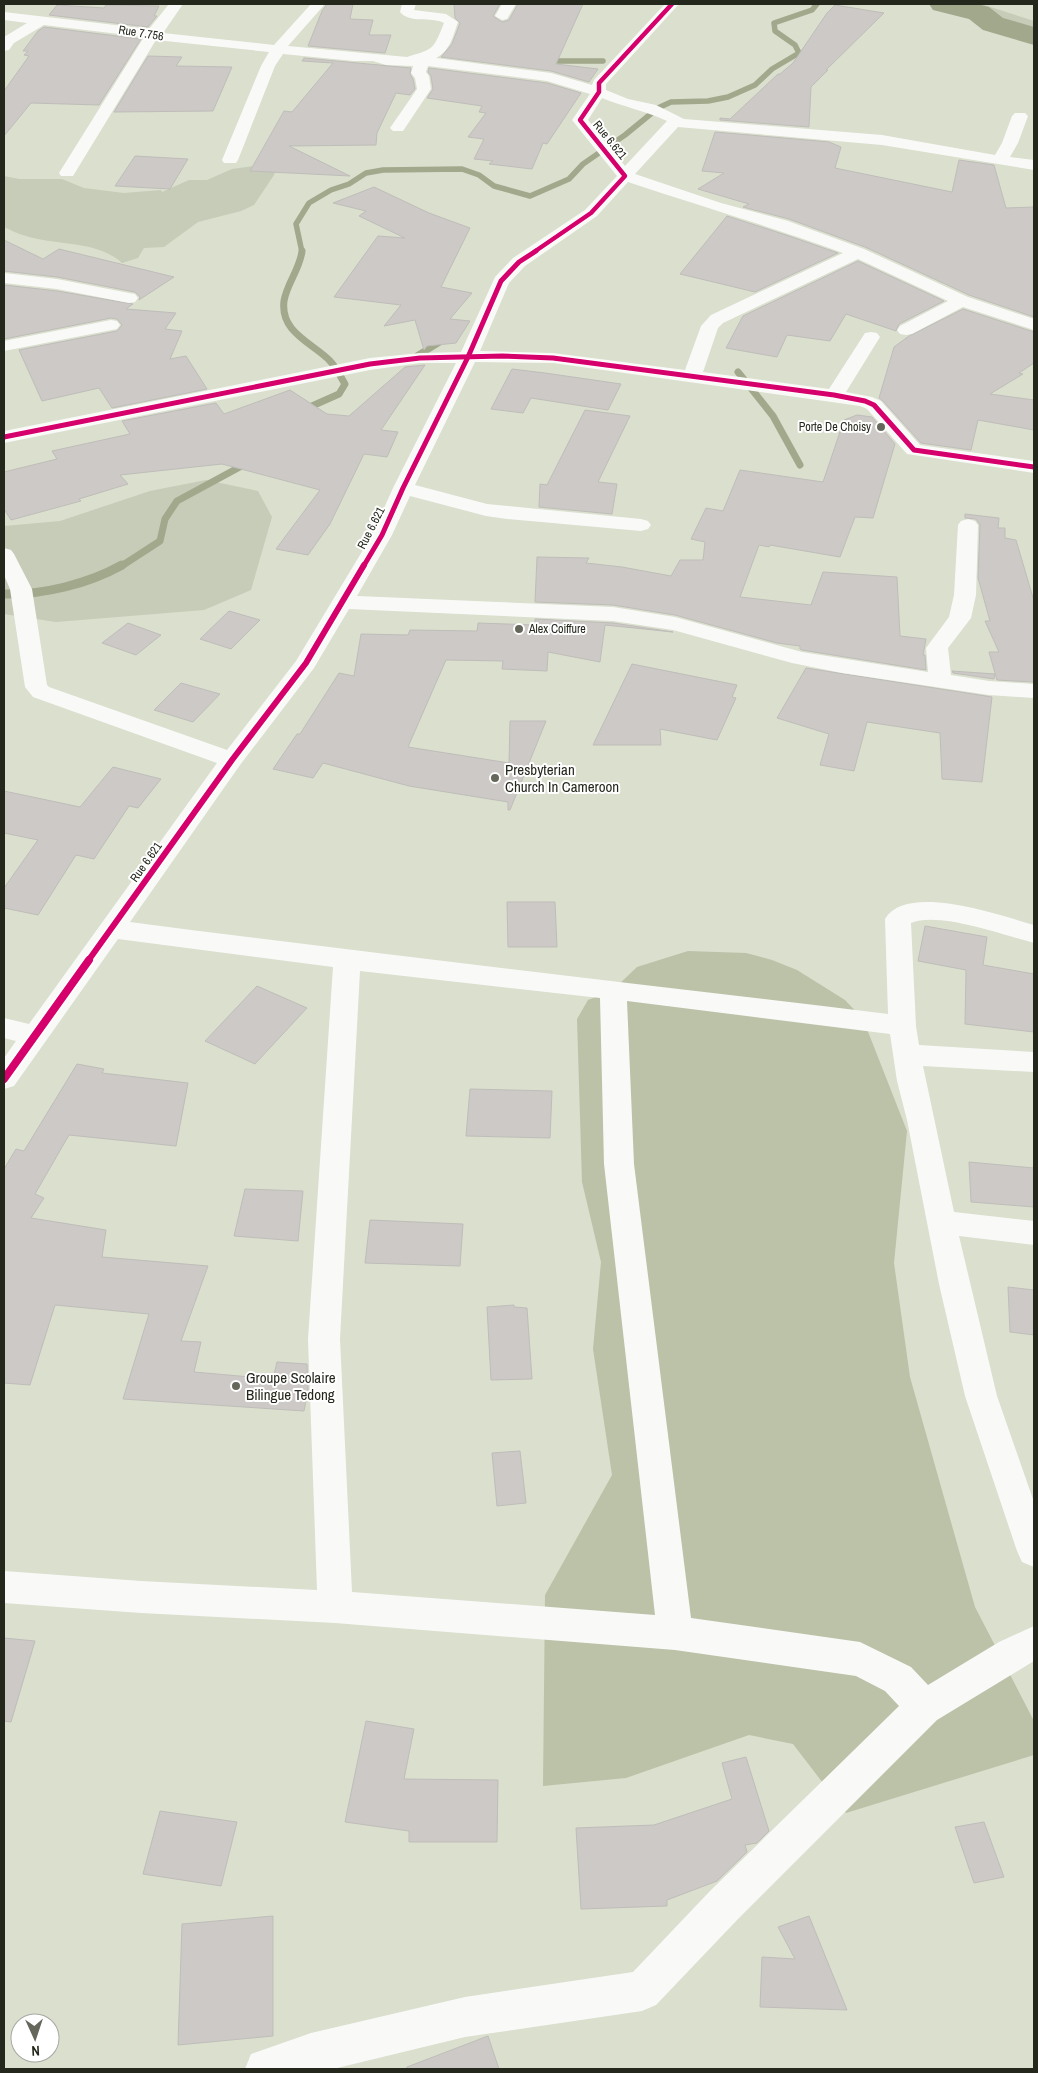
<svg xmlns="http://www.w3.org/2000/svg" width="1038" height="2073" font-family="'Archivo Narrow',sans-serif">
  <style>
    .green { fill: #c6ccb7 }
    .forest { fill: #bbc2a7 }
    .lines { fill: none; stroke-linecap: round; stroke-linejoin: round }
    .stream-far2 { stroke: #a1a88b; stroke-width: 5.5 }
    .stream-far1 { stroke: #a1a88b; stroke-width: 7 }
    .stream { stroke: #a1a88b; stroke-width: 9 }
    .river { fill: #a1a88b; fill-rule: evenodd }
    .building { fill: #cdc9c6; stroke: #bfbdb9 }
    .street { fill: #f9faf8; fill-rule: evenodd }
    .cycleway-far3-casing { stroke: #fff; stroke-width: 6 }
    .cycleway-far2-casing { stroke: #fff; stroke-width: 7 }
    .cycleway-far1-casing { stroke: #fff; stroke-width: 9 }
    .cycleway-casing { stroke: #fff; stroke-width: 11 }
    .cycleway-far3 { stroke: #d6006c; stroke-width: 4.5 }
    .cycleway-far2 { stroke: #d6006c; stroke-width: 5 }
    .cycleway-far1 { stroke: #d6006c; stroke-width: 6 }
    .cycleway { stroke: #d6006c; stroke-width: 8 }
    .poi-dot { fill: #64675a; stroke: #fff; stroke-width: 2 }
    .labels { text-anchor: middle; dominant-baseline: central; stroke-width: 4; stroke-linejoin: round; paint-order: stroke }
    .far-street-label { font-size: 12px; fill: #24271c; stroke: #fff }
    .far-poi-label { font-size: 12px; fill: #24271c; stroke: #fff; text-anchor: end }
    .poi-label { font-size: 15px; fill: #24271c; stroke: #fff; text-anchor: start }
  </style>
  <rect width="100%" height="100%" fill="#dadfce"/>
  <g class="green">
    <polygon points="943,4 981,4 1034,21 1034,36 993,24 979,13"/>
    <path d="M254 166 275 172 274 175 254 205 241 211 198 222 164 247 144 248 138 258 122 263C97 240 57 246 26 236 18 234 11 230 4 227V176L19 179H62L84 188 124 193 161 190 162 192 189 180H207L232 169Z"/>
    <polygon points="206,480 258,491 272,517 251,590 204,610 56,622 4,614 4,526 60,521 150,491"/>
  </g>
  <polygon class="forest" points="688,951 746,953 772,960 797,970 845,1000 863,1019 907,1131 894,1263 910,1377 975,1607 1034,1721 1034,1755 846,1813 793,1744 749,1735 626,1778 543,1786 545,1595 612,1475 593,1349 601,1262 582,1182 577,1019 588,1000 613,990 637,967"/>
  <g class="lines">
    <g class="stream-far2">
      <polyline points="557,61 603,61"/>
      <polyline points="302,252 296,224 309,203 331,190 349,184 366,173 383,170 462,169 479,175 494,186 530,196 569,179 583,164 625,135 658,108 671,102 708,101 728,97 755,85 772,69 799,53 795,45 775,31 774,23 812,10 817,4"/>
    </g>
    <g class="stream-far1">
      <path d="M302 251C300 269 287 283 284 301 280 333 313 343 330 361 337 368 340 376 345 384L339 394 303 410"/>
      <polyline points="417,356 446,338"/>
      <polyline points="738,372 773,416 800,465"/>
      <polyline points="120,567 160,541 165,519 177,501 249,462"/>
    </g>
    <path class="stream" d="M4 594C43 595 88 584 122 565"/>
    <polygon class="river" points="929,4 977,4 989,7 1003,18 1034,27 1034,45 983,30 969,19 933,10"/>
  </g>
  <g class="building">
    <polygon points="327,4 353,4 350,19 373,20 369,35 391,35 385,53 308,46 322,11"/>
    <polygon points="454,4 500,4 493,16 502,22 509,20 518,4 583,4 556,64 598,69 589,82 551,71 441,57 452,44 460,23 455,18"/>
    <polygon points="57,5 104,8 106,5 159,6 154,16 157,16 148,27 49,15"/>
    <polygon points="835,5 884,13 826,70 828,70 811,87 809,127 720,120 720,118 730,119 778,74 780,74 793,63 827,13"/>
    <polygon points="44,27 141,39 99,105 31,103 4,136 4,91 29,56 24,55 28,51 23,51 38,31"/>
    <polygon points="148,56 182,57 176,66 232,67 213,111 114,112"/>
    <polygon points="304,58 411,68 410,74 413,79 415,89 410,95 396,93 377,133 376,145 289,146 350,176 250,171 284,111 292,112 333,63 302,61"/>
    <polygon points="429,68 547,83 581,93 547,144 543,143 532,169 489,164 493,161 474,159 484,139 468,137 486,113 479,112 482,106 427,98 433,89 431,76 428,72"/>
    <polygon points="715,132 829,142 841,147 835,168 952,192 959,160 994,165 1006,208 1034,207 1034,317 969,295 865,247 789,219 743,207 749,204 698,189 724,173 702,171"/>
    <polygon points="135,156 188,159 170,189 115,186"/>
    <polygon points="374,187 429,213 470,228 441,287 472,293 450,319 470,321 456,343 427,346 424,350 415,320 384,326 401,305 334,297 378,236 405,238 359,216 366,211 333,203"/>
    <polygon points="727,216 789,236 838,253 755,292 680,274"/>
    <polygon points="4,240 43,259 59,249 174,277 139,300 140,297 135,292 57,277 4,271"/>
    <polygon points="858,261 944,301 899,324 896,331 846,314 830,341 787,335 777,357 726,348 743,316"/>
    <polygon points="4,285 57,291 133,304 126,309 176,313 165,329 182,331 170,359 186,356 207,389 112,408 99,388 42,401 19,350 117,331 122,325 117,319 111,318 4,339"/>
    <polygon points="963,309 1034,332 1034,363 1019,373 1023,374 990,394 1034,400 1034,430 978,420 971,450 921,443 882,400 879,398 894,347 909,336"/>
    <polygon points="425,365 381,430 398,432 387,457 364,454 330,524 308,555 276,549 320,490 222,464 120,475 128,484 79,499 81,501 11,520 4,509 4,472 57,459 52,451 130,434 122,421 216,403 224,414 290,390 327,414 349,416 405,367"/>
    <polygon points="512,369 545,373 621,384 608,410 531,398 523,413 491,409"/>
    <polygon points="585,410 630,416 598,482 617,484 612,514 539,507 540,484 547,485"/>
    <polygon points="857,415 872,417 895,444 873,518 855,517 840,557 770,545 769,547 759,545 740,597 811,605 823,572 897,577 900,636 926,639 923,655 925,655 926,670 802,650 800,649 800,646 777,643 675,615 613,605 535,602 537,557 589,558 586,563 622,567 671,576 680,560 703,560 705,542 691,539 706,508 723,511 740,470 823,482 844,420"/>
    <polygon points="965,514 999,518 998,528 1005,528 1005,538 1016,540 1034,601 1034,682 997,680 989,652 999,652 985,621 990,621 978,578 980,525 976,519 965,518"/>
    <polygon points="229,611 260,620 231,649 200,639"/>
    <polygon points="535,619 613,623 673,632 605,625 600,662 548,652 547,671 502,669 503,661 446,660 408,747 509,763 510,721 546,721 510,810 508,810 508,802 409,786 323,763 313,778 273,769 297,734 300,734 339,673 354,676 361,634 408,635 410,630 477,631 478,623 535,625"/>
    <polygon points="128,623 161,635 136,655 102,643"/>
    <polygon points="632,664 737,685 732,697 736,698 717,740 660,729 661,745 593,745"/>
    <polygon points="806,668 992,697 982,782 942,779 940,733 867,722 854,771 820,765 829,734 777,718"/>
    <polygon points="952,671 995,674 994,679 953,673"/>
    <polygon points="181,683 220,694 193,722 154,710"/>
    <polygon points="113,767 161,779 138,808 129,806 94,859 76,855 38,915 4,908 4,888 38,840 4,833 4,791 80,807"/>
    <polygon points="507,902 555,902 557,947 508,947"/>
    <polygon points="925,926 987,937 983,965 1034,974 1034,1032 965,1024 966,970 918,961"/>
    <polygon points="257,986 307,1008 255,1064 205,1041"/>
    <polygon points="77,1064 104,1069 102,1073 188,1083 176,1146 69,1135 35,1194 44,1198 31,1218 106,1230 102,1257 208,1266 181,1341 201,1342 194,1372 273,1379 277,1362 307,1364 308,1390 304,1411 123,1399 149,1314 55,1305 30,1385 4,1383 4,1169 16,1149 24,1151"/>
    <polygon points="470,1089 552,1091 550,1138 466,1136"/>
    <polygon points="969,1162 1034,1168 1034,1207 971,1202"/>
    <polygon points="245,1189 303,1191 298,1241 234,1236"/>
    <polygon points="370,1220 463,1224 460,1266 365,1263"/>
    <polygon points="1008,1287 1034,1290 1034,1335 1010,1332"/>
    <polygon points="514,1305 514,1307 527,1308 532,1379 491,1380 487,1307"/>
    <polygon points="520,1451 526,1503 497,1506 492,1453"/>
    <polygon points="4,1638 35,1641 11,1722 4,1721"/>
    <polygon points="366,1721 414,1729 404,1779 498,1780 497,1842 409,1842 409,1831 345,1822"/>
    <polygon points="746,1757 769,1831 757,1843 745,1845 747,1852 717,1881 667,1900 667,1906 581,1909 576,1828 654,1825 732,1799 722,1763"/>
    <polygon points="160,1811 237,1822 221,1886 143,1874"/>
    <polygon points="984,1822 1004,1877 974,1883 955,1827"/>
    <polygon points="273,1916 273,2036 178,2045 182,1924"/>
    <polygon points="809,1916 847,2010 760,2007 762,1957 795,1959 778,1927"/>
    <polygon points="488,2036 499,2069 407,2069 407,2067"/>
  </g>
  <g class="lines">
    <g class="street">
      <path d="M169 4H183L163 33 274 45 311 4H325L288 46 407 57C434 49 433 50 444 23 431 16 410 24 400 12L402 4H416L414 10 446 14 458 22C453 36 450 51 436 58L551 73 592 85 594 80 665 4H679L606 84V90L628 99 656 105 684 119 882 135 995 155 1002 143 1012 116 1015 113H1025L1028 116 1018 143 1010 157 1034 160V170L882 145 678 127 635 174 721 203 788 221 864 249 968 297 1034 319V330L963 307 912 334 906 335 900 334 897 330 900 326 948 301 858 259 723 323 718 328 703 372 829 389 865 333 871 332 877 333 880 337 846 392 872 397 881 401 920 445 1034 461V473L907 454 867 409 860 406 553 363 475 362 415 485 487 504 641 519 648 521 651 525 648 529 641 531 507 519 486 516 410 496 392 535 357 596 613 607 675 617 802 652 928 672 926 648 949 617 954 595 958 525 961 521 968 519 975 521 978 525 976 595 971 618 948 648 951 675 989 681 1034 684V698L989 695 842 673 792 663 673 630 613 621 349 609 314 668 240 765 130 922C382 955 635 983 888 1014L885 919C907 882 1001 916 1034 925V943C1004 935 938 911 911 923L916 1026 919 1045 1034 1052V1072L923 1066 954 1212 1034 1221V1245L959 1236 997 1396 1034 1502V1567L1022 1562 1017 1551 965 1396 939 1284 907 1120 897 1081 890 1034 627 1001 634 1164 691 1618 860 1642 911 1667 928 1685 999 1642 1034 1626V1661L937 1720 738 1919 656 2005 642 2011 465 2037 333 2069H245L251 2054 311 2033 465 1997 633 1972 710 1891 899 1706 885 1691 856 1676 675 1650 335 1623 141 1613 4 1603V1571L141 1581 317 1590 308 1339 333 967 118 939 14 1086 4 1089V1058L16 1041 4 1038V1018L29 1024 217 763 33 697 25 687 10 589 4 575V548L11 550 14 554 32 589 47 685 49 687 227 750 296 661 372 535 393 488 456 363H420L370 370 4 443V431L370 358 420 353 461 352 495 277 513 258 585 210 617 176 572 120 590 94 547 81 428 66 426 72 429 76 431 89 403 131H393L390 128 417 89 415 78 411 73 413 66 386 65 373 61H354L283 54 275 66 238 160 236 163H224L222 160 261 66 269 52 156 40 73 176H61L59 173 144 37 44 25 14 43 9 50 4 51V37L27 23 4 20V12L149 29ZM602 98C624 107 646 111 667 121L625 166 588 120ZM628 182C700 206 772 227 843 253L711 315 701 326 685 370 553 353 480 351 509 283 525 266 597 216ZM360 971 600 998 604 1164 655 1615 352 1592 340 1339Z"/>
      <polygon points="502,4 516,4 507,19 502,20 495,16"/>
      <polygon points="4,273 57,279 129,293 135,294 138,298 135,302 129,303 57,289 4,283"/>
      <polygon points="111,320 117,321 120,325 117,329 4,351 4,341"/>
    </g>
    <defs>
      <polyline id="cycleway-far3" points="534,252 591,213 625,176 580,120 599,92 599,83 672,4"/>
      <g id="cycleway-far2">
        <polyline points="4,437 370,364 420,358 502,356 553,358 834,395 865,401 874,405 914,450 1034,467"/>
        <polyline points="363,567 382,535 403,488 468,357 501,281 519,262 536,251"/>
      </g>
      <polyline id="cycleway-far1" points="88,961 232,760 306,663 364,565"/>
      <polyline id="cycleway" points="4,1079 89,960"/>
    </defs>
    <use href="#cycleway-far3" class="cycleway-far3-casing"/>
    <use href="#cycleway-far2" class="cycleway-far2-casing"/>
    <use href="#cycleway-far1" class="cycleway-far1-casing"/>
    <use href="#cycleway" class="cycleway-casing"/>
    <use href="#cycleway-far3" class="cycleway-far3"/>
    <use href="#cycleway-far2" class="cycleway-far2"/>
    <use href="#cycleway-far1" class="cycleway-far1"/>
    <use href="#cycleway" class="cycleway"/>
  </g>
  <g class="poi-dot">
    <circle cx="881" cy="427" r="5"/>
    <circle cx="519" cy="629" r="5"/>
    <circle cx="495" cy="778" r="5"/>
    <circle cx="236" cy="1386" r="5"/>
  </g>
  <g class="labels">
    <g class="far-street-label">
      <text transform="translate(141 33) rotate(9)">Rue 7.756</text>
      <text transform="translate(610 140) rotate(51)">Rue 6.621</text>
      <text transform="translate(371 528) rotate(-63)">Rue 6.621</text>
      <text transform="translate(146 862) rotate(-55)">Rue 6.621</text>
    </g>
    <g class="far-poi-label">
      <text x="871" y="427">Porte De Choisy</text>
      <text x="529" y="629" text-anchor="start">Alex Coiffure</text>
    </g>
    <g class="poi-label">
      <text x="505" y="769">Presbyterian<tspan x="505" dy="17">Church In Cameroon</tspan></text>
      <text x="246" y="1377">Groupe Scolaire<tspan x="246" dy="17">Bilingue Tedong</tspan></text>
    </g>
  </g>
  <rect width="1038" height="2073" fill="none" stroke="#24271c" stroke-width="10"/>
  <g transform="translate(35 2038) rotate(177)"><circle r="24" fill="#ffffff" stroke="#a7a9a4"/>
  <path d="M0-4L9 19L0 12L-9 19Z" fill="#64675a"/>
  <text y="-8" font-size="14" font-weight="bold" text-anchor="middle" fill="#24271c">N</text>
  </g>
</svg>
